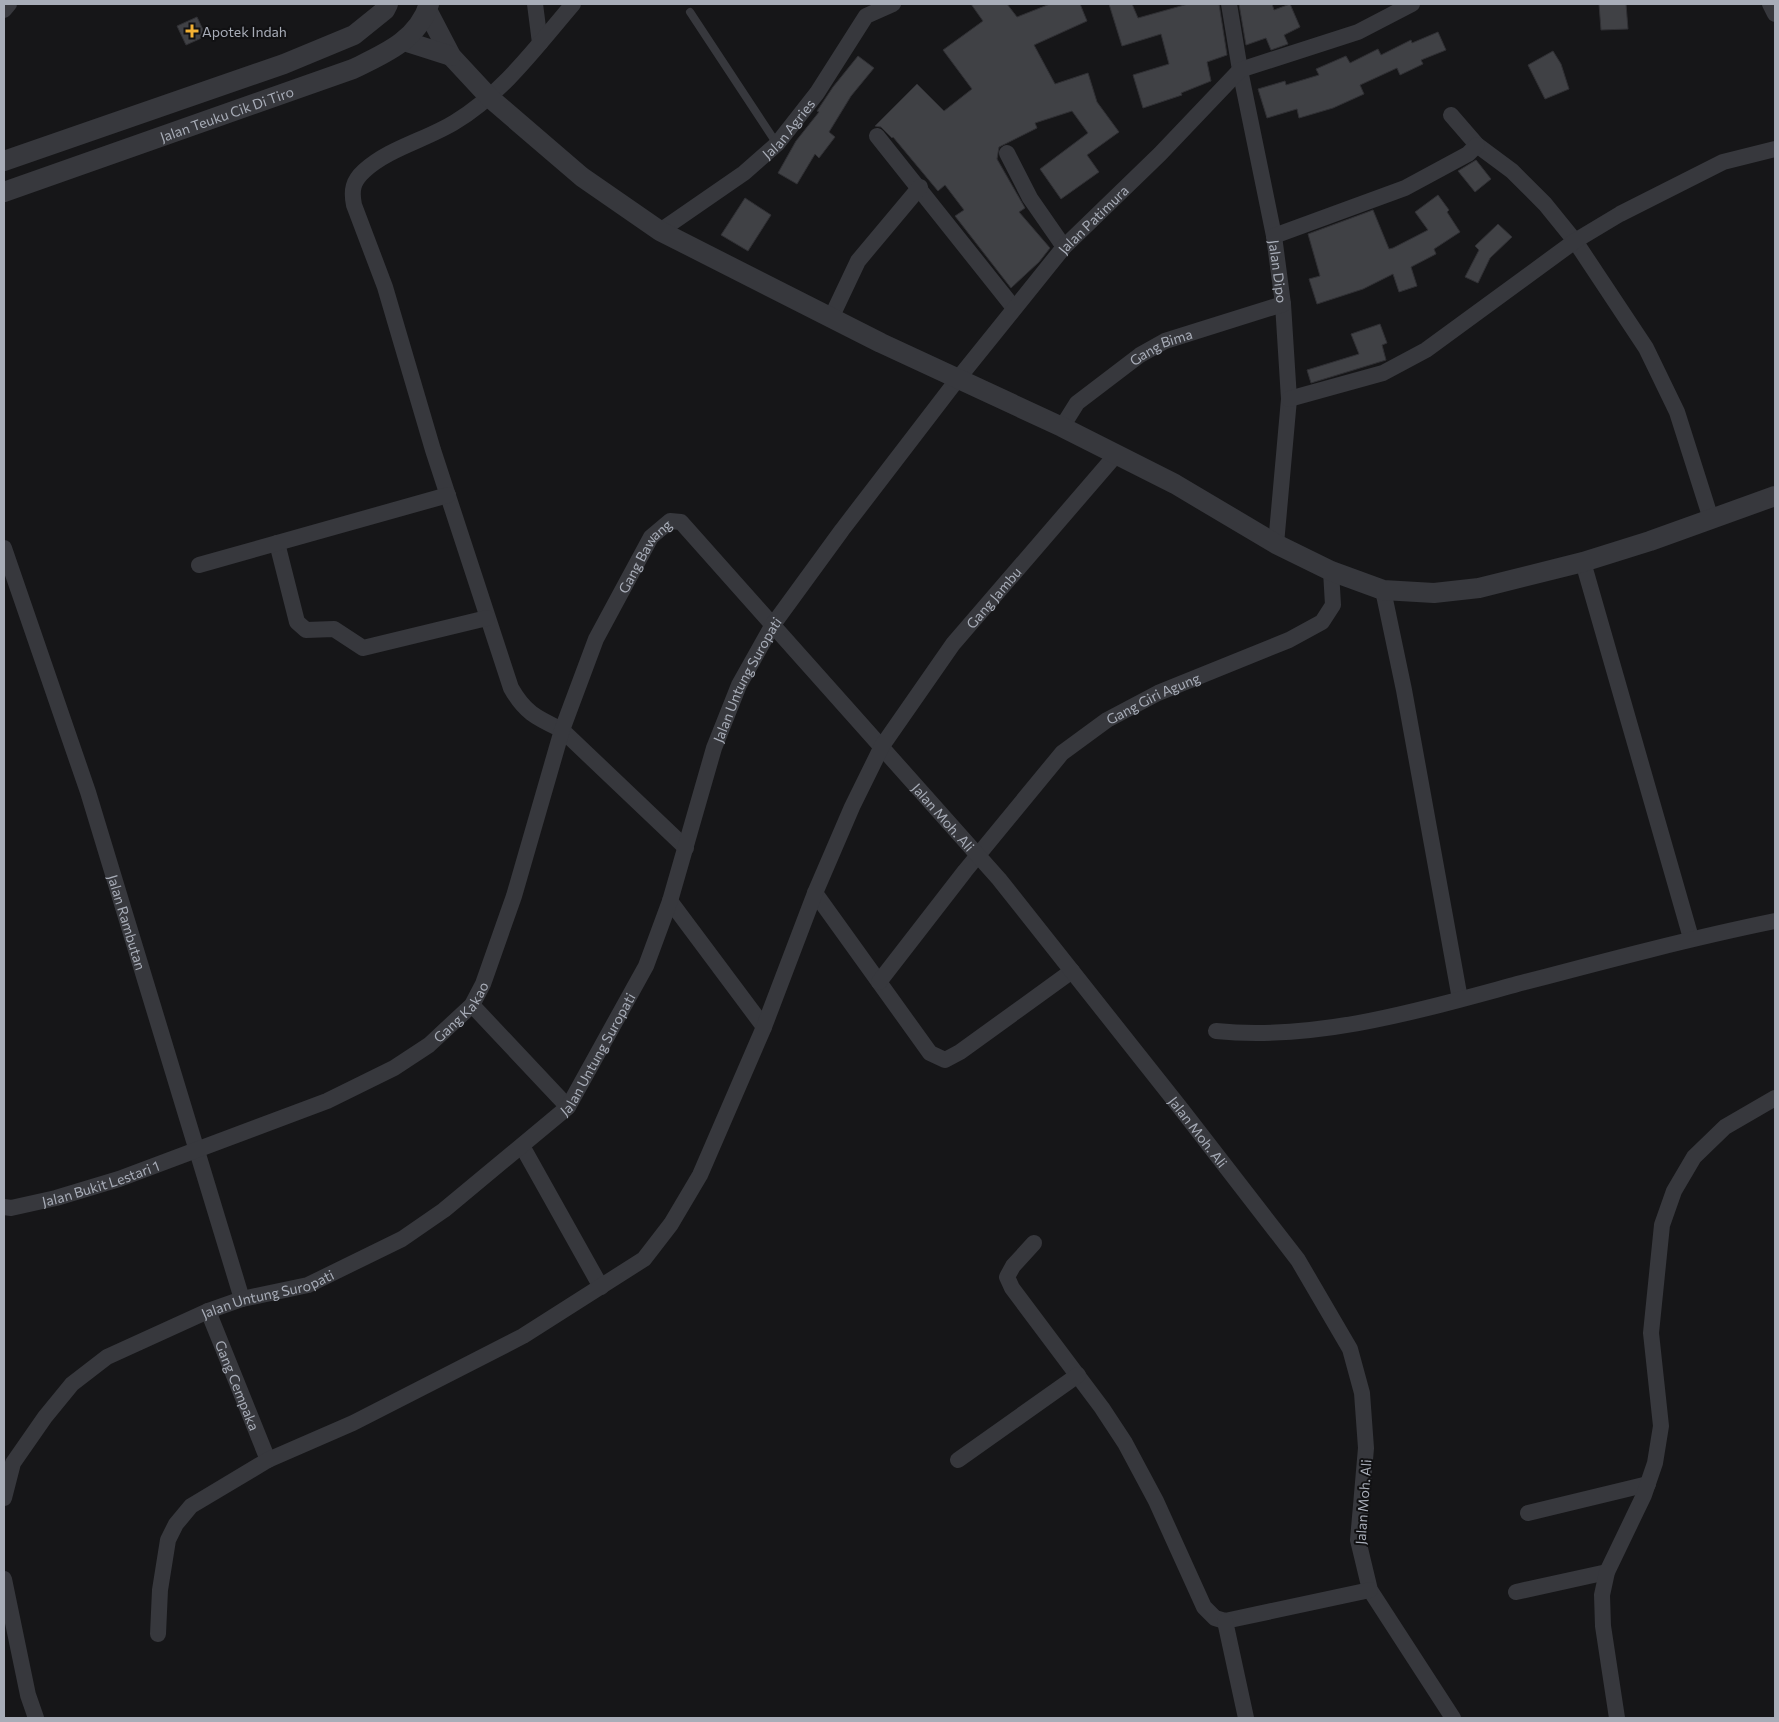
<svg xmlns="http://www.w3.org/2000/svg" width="1779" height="1722" font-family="Commissioner,sans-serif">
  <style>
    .building { fill: #404145; stroke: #303034 }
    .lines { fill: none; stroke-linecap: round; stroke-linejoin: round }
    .service { stroke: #37383d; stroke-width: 8 }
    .minor { stroke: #37383d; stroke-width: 16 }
    .tertiary { stroke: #37383d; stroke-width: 20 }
    .poi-dot { fill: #f2b134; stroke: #111113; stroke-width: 2 }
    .labels { text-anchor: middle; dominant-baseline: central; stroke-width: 4; stroke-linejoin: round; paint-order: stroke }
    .poi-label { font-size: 14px; fill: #a8adb8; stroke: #111113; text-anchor: start }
    .street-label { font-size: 14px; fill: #a8adb8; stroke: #111113 }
  </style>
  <rect width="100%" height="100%" fill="#161618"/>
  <g class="building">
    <polygon points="971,4 1007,4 1017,17 1050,4 1080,4 1087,21 1034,45 1055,84 1088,73 1097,102 1119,132 1087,155 1099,172 1061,199 1040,169 1088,133 1072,111 1035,123 1037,128 999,147 997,159 1025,208 1019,212 1050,248 1039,262 1011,288 955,216 964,210 945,185 938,191 893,137 892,138 881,127 875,126 917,84 944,111 972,89 943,50 983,21"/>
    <polygon points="1109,4 1132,4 1138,18 1188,4 1219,4 1227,55 1207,62 1211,81 1181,93 1182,95 1143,108 1133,75 1169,64 1161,34 1122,46"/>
    <polygon points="1239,4 1272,4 1274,10 1290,4 1300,27 1284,35 1288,44 1271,50 1266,38 1246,45"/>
    <polygon points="1599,4 1626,4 1628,29 1601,30"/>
    <polygon points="197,17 206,36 186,45 177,26"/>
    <polygon points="1438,32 1446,50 1421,60 1423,64 1400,75 1397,68 1360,85 1364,94 1333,108 1299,118 1297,109 1267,118 1258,89 1285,81 1286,85 1319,75 1316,69 1346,56 1350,63 1378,49 1381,55 1411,40 1412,43"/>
    <polygon points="1553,51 1561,64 1569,89 1545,99 1528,65"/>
    <polygon points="858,56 874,68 851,96 829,132 835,137 819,158 815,154 797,184 778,173 796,141 819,112 817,111 833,87"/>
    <polygon points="1476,160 1491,179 1475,192 1458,171"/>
    <polygon points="1438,195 1449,210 1447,212 1460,232 1434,249 1436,254 1411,267 1417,286 1399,292 1393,274 1363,289 1317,304 1309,279 1320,276 1308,234 1373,210 1389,249 1393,248 1428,230 1415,212"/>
    <polygon points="745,198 771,215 748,251 721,235"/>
    <polygon points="1498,224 1512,237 1490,258 1478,283 1465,277 1479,250 1475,246"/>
    <polygon points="1380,324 1387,343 1382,345 1386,360 1311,383 1307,370 1359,354 1351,334"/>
  </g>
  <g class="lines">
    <polyline class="service" points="690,12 777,144"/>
    <g class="minor">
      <polyline points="535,4 540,43"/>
      <path d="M573 4C537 46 503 93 455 122 426 140 389 148 364 171 353 181 351 190 354 205L385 287 433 450 511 688C525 713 537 718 562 730L686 848"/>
      <path id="s1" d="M1229 4 1240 70 1274 236 1283 304 1289 399 1276 544"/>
      <polyline points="1770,4 1775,14"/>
      <polyline points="4,10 9,4"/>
      <polyline points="1451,115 1477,145 1512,171 1545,204 1575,241 1646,348 1677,412 1711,519"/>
      <polyline points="877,136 1014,308"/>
      <polyline points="1007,153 1030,198 1064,247"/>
      <path id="s2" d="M660 231 744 173 777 144 817 93 866 16 893 4"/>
      <polyline points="1274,236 1405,188 1468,154 1477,145"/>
      <polyline points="831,318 858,261 920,187"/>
      <polyline points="1289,399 1383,373 1426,350 1575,241 1620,214 1723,162 1775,149"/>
      <path id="s3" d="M1062 427 1077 403 1140 355 1165 341 1283 304"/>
      <polyline points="277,543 297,622 306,630 334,629 363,648 487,618"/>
      <path id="s4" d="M4 548 88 792 242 1299"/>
      <polyline points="1583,562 1691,938"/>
      <polyline points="199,565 448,495"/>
      <polyline points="1383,590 1404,690 1460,999"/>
      <polyline points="815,893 930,1053 945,1060 960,1052 1072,971"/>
      <polyline points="670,901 764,1027"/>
      <path id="s5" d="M879 982 965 871 1062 753 1107 720 1158 693 1289 640 1322 622 1333 605 1331 571"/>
      <polyline points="472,1005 568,1107"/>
      <path d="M1216 1031C1316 1041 1418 1011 1514 985 1601 962 1687 939 1775 921"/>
      <polyline points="522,1146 601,1287"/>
      <path id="s6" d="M4 1207 11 1208 56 1198 119 1179 327 1101 394 1068 429 1045 472 1005 483 984 514 896 562 730 596 639 651 537 670 521 681 522 999 879 1182 1110 1298 1260 1350 1349 1362 1393 1366 1448 1358 1540 1370 1590 1453 1718"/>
      <polyline points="1034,1243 1013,1266 1007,1277 1012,1288 1102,1408 1125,1443 1156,1501 1204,1607 1215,1618 1225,1621 1370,1590"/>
      <path id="s7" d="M208 1311 268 1460"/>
      <polyline points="958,1460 1078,1375"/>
      <path id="s8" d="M4 1498 13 1463 45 1417 72 1384 107 1357 208 1311 242 1299 308 1285 402 1239 444 1210 568 1107 646 966 670 901 714 748 739 685 772 626 842 530 957 380 1064 247 1160 154 1240 70 1358 32 1412 4"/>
      <polyline points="1528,1513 1648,1484"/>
      <polyline points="4,1579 28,1695 36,1718"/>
      <polyline points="1516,1592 1607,1572"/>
      <polyline points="1225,1621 1246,1718"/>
      <path id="s9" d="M158 1634 160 1590 168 1540 176 1524 191 1506 268 1460 353 1423 523 1336 644 1259 671 1224 700 1175 764 1027 815 893 852 807 882 746 953 644 1115 456"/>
      <polyline points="1617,1718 1603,1626 1602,1595 1607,1572 1644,1495 1655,1463 1661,1426 1651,1333 1662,1225 1674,1191 1694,1157 1725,1127 1775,1098"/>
    </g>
    <g class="tertiary">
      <polyline points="427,10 451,56 490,98 582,177 660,231 881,343 1062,427 1175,484 1276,544 1331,571 1383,590 1434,593 1479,588 1583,562 1650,541 1775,496"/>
      <polyline points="404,41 451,56"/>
      <polyline points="4,161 284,64 354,35 385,10 388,4"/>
      <path id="s10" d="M4 192 353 69C384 54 418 40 429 4"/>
    </g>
  </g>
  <path class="poi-dot" d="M189.5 23.5h5v5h5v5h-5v5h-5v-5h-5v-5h5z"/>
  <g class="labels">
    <g class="poi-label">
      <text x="202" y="31">Apotek Indah</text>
    </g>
    <g class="street-label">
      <text stroke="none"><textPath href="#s10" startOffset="236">Jalan Teuku Cik Di Tiro</textPath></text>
      <text stroke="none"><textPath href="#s2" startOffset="165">Jalan Agries</textPath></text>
      <text stroke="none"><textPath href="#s8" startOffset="1754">Jalan Patimura</textPath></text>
      <text stroke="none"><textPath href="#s1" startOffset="272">Jalan Dipo</textPath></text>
      <text stroke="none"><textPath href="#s3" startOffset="130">Gang Bima</textPath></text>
      <text stroke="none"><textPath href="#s6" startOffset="1000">Gang Bawang</textPath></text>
      <text stroke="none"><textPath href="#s9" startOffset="1406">Gang Jambu</textPath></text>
      <text stroke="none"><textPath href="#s8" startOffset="1176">Jalan Untung Suropati</textPath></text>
      <text stroke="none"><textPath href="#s5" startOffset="400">Gang Giri Agung</textPath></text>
      <text stroke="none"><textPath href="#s6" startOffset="1450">Jalan Moh. Ali</textPath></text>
      <text stroke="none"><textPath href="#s4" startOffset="394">Jalan Rambutan</textPath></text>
      <text stroke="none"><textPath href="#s6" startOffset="504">Gang Kakao</textPath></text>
      <text stroke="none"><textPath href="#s8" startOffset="771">Jalan Untung Suropati</textPath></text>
      <text stroke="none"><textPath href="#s6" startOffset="1855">Jalan Moh. Ali</textPath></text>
      <text stroke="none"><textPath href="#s6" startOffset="100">Jalan Bukit Lestari 1</textPath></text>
      <text stroke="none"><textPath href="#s8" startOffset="352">Jalan Untung Suropati</textPath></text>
      <text stroke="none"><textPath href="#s7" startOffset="80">Gang Cempaka</textPath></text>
      <text transform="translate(1363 1502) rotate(-86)">Jalan Moh. Ali</text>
    </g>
  </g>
  <rect width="1779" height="1722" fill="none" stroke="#a8adb8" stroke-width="10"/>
</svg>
